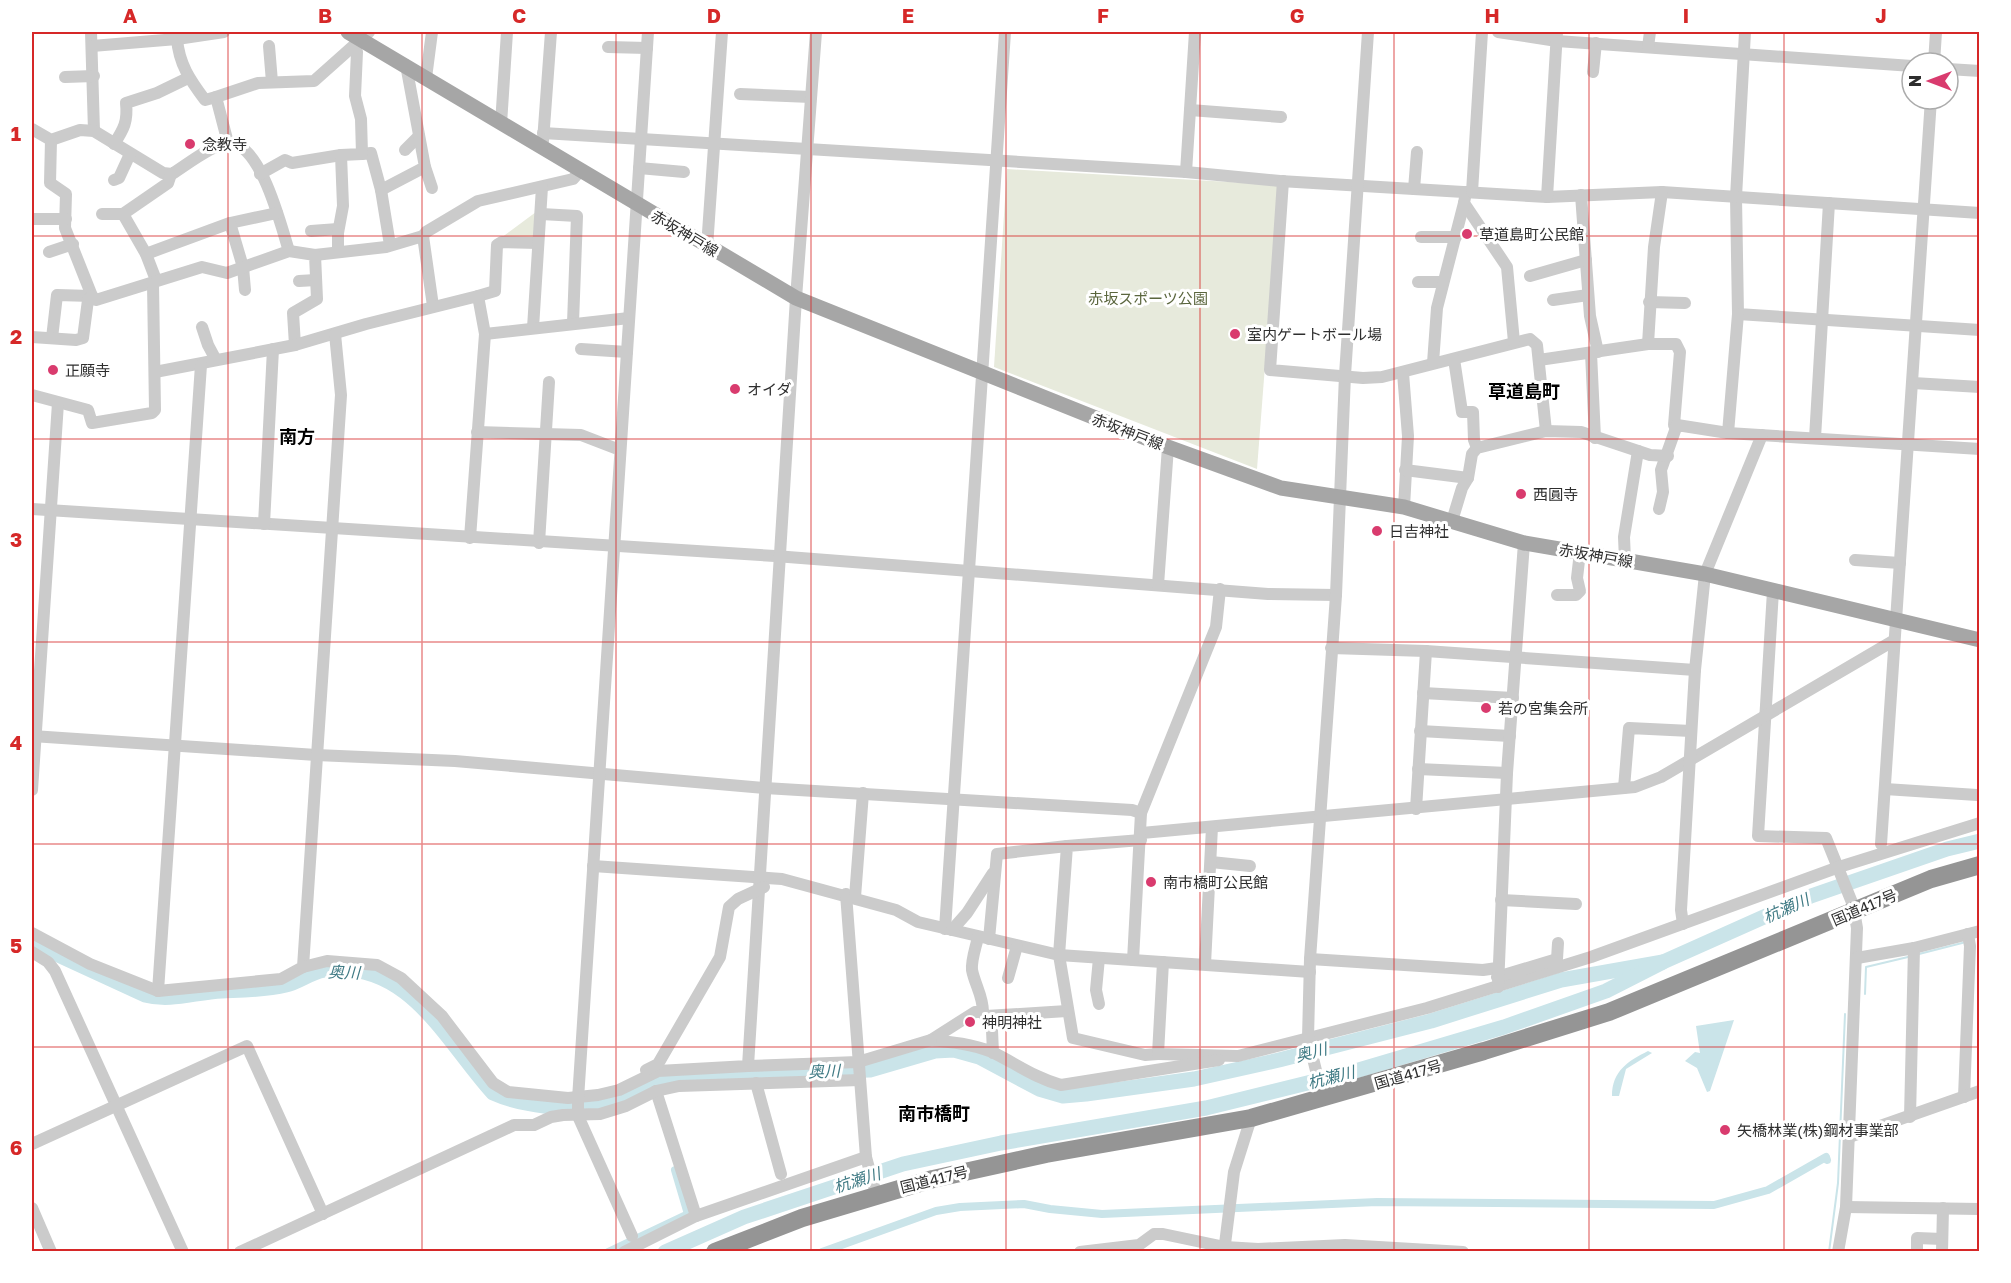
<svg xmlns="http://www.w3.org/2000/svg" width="2011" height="1283" font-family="'Golos Text','Noto Sans JP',sans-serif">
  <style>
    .green { fill: #e7eadc }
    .water { fill: #cae4e9 }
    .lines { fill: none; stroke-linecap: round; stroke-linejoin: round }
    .stream { stroke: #cae4e9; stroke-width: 2 }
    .canal { stroke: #cae4e9; stroke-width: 8 }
    .river { stroke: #cae4e9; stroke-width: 15 }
    .minor { stroke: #cbcbcb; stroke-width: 12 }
    .major { stroke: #a6a6a6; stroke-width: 15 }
    .highway { stroke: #959595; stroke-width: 18 }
    .grid { fill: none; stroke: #d62828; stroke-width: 1.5; stroke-opacity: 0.55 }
    .poi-dot { fill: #d93b6e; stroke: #fff; stroke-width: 2 }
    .labels { text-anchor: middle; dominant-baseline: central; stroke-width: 6; stroke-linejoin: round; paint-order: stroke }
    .poi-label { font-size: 15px; fill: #2e2e2e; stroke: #fff; text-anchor: start }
    .street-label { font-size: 15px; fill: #2e2e2e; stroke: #fff }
    .park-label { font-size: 15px; fill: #5b663e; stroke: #fff }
    .water-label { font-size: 16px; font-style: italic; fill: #3f7a84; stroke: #fff }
    .quarter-label { font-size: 18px; font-weight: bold; fill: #000; stroke: #fff }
    .neatline { fill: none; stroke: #d62828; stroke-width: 2 }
    .grid-label { font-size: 20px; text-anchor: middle; font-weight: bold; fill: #d62828 }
  </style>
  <rect width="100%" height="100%" fill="#fff"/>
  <g class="green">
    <polygon points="1007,169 1279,185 1257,469 994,367"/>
    <polygon points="536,212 535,237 501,238"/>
  </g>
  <g class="water">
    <polygon points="1734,1020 1710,1091 1707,1092 1697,1068 1685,1061 1695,1052 1700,1053 1696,1026"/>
    <path d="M1648 1051 1652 1053 1626 1069 1619 1096H1612C1612 1071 1628 1061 1648 1051Z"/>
  </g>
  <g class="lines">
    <g class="stream">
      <polyline points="1919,954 1966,942"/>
      <polyline points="1865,994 1866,967 1908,957"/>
      <polyline points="1829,1252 1838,1183 1845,1014"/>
    </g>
    <g class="canal">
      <polyline points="608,1252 688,1214 675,1170"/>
      <polyline points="822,1252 936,1211 960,1207 1024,1204 1050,1209 1102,1214 1377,1202 1714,1205 1768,1190 1826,1157 1827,1160"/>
    </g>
    <g class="river">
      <path d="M32 943 145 995C171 1002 196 992 222 991 244 990 265 990 286 985 299 982 311 972 324 970 409 959 445 1040 493 1093 519 1105 572 1112 601 1106 631 1098 657 1082 688 1075L870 1070 935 1051 954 1050 979 1057 1039 1089 1063 1096 1086 1094 1194 1079 1279 1060 1431 1021 1561 980 1663 962"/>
      <polyline points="665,1252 744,1217 903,1164 1001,1143 1206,1108 1352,1072 1504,1027 1606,991 1663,962 1811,896 1947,849 1980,841"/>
    </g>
    <g class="minor">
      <polyline points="91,32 94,131"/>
      <polyline points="1498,32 1557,41 1912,66"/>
      <polyline points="1745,32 1736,197 1738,314 1980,330"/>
      <path d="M177 39C179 64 190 80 205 100L216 97"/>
      <polyline points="92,46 177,39 224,32"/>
      <polyline points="269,46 272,82"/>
      <polyline points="608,47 647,48"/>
      <polyline points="1648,47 1650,32"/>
      <polyline points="1934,63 1936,32"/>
      <polyline points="1948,69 1980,71"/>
      <polyline points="1593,72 1596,43"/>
      <polyline points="65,77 94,76"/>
      <polyline points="426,78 432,32"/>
      <polyline points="740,94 811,97"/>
      <polyline points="1190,110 1281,117"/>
      <polyline points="501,124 507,32"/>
      <path d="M32 129 51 140 80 130 94 131 163 173 172 174C185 166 214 143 229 143 261 143 281 226 289 251"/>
      <polyline points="543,133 1186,172 1280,181 1547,197 1662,192 1980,213"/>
      <polyline points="51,140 50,183 66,194 65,228 92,296 57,295 52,338"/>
      <polyline points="543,141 551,32"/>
      <polyline points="228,143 216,97 258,83 314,81 369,32"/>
      <path d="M114 144C124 129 128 121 126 103L157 93 188 78"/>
      <polyline points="405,150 419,136"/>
      <polyline points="362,154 371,153 381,190 390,245"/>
      <polyline points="425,167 432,188"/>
      <polyline points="639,168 684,172"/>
      <polyline points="1186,172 1195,32"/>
      <polyline points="260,174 285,160 292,163 341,155"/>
      <polyline points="114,180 119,178 130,154"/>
      <polyline points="1283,181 1270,370 1363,378 1382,377 1530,339 1537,345 1546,431"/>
      <polyline points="1414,189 1417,152"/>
      <polyline points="381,190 425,167 406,65"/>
      <polyline points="1466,192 1464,203 1507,267 1514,342"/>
      <polyline points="1472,192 1482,32"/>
      <polyline points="1581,195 1590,316 1598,352"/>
      <polyline points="1547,197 1557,32"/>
      <polyline points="102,214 123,214 146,254 156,280"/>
      <polyline points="123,214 168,183 171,174"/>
      <polyline points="541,214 577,216 573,323"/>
      <polyline points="32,219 66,219"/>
      <polyline points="230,223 277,213"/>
      <polyline points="311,231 338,229"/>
      <polyline points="1421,237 1456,237"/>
      <polyline points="707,247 722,32"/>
      <polyline points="49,252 73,244"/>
      <polyline points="338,252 338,233 343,206 341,155 362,154 361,119 355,96 357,52 355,47"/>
      <polyline points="146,254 230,223 243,267 245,290"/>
      <polyline points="315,255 386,247 423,236"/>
      <polyline points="1530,276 1586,260"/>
      <polyline points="299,281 316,280"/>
      <polyline points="1418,282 1442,282"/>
      <polyline points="478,296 495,291 497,245 502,242 538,243"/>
      <polyline points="1553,300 1588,295"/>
      <polyline points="1649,302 1685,303"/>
      <polyline points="433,306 423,236 426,232 478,201 573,179 580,171"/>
      <polyline points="202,327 208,345 216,360"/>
      <polyline points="533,328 542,187"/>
      <polyline points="485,334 629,318"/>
      <polyline points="32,337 76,340 83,338 88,300 92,296 96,300 202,267 227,273 289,251 315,255 317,299 293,313 295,345"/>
      <polyline points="1648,344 1654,247 1662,192"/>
      <polyline points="581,349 627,352"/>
      <polyline points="1591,353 1595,438"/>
      <polyline points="1454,359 1462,412 1473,412 1474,440 1477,448"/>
      <polyline points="1539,360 1648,344 1676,344 1680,352 1674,425 1677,425"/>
      <polyline points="1433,363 1437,308 1464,203"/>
      <polyline points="155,372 295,345 366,324 478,296 485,334 470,538"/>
      <polyline points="1403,373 1408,436 1404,507"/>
      <polyline points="1913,383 1980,387"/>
      <polyline points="32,395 88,410 92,423 152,413 155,410 153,284"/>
      <polyline points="477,432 581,435 620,450"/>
      <polyline points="1728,433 1738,314"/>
      <polyline points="1815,438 1829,203"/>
      <polyline points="1405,470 1468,478"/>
      <polyline points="32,509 775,556 1268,594 1336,595"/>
      <polyline points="1659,509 1663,492 1661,470 1677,425 1728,433 1980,449"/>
      <polyline points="1452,521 1462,488 1468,478 1472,454 1477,448 1546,431 1581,432 1650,455 1668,456"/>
      <polyline points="264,524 273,349"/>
      <polyline points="539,543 549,382"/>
      <polyline points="1625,560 1624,537 1638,451"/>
      <polyline points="1855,560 1900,563"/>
      <polyline points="1158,585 1168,447"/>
      <polyline points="1773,591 1758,836 1826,838 1853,905 1857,928 1846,1207 1838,1252"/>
      <polyline points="1557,595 1576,595 1580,591 1577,578 1580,552"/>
      <polyline points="1331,648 1426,651 1695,670"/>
      <polyline points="1423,693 1513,698"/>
      <polyline points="1420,731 1510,736"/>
      <polyline points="32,736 316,755 455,761 765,788 1132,810 1141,813"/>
      <polyline points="1418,769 1507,773"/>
      <polyline points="1624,788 1629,728 1691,731"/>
      <polyline points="1885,789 1977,795"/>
      <polyline points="32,790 58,403"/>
      <polyline points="1416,809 1426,651"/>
      <polyline points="1142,833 1635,787 1661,777 1893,641"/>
      <polyline points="1141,840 1067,846 1059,955 1073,1038 1145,1055 1158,1054"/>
      <polyline points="1881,844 1931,99"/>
      <polyline points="1211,862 1250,866"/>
      <polyline points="593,866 782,879 896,910 918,922 1059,955 1310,972"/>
      <polyline points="846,894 866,1157 876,1194"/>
      <polyline points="855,897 863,793"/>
      <polyline points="1501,900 1576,904"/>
      <polyline points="1683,924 1681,910 1695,670 1705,574 1762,435"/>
      <polyline points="945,929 1005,32"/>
      <polyline points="952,930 967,913 993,873"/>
      <polyline points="32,933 90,964 158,991 281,979 303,967 341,395 335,334"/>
      <path d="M978 937C976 947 971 960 972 970 975 985 983 996 983 1012"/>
      <polyline points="989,939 997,854 1067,846"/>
      <polyline points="32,952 48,962 55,971 183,1252"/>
      <polyline points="1099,958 1096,990 1099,1004"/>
      <polyline points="1857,958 1914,948 1980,931"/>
      <polyline points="1310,959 1483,970 1497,968"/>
      <polyline points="1133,960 1141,813 1216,627 1220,589"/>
      <polyline points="1163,962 1158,1054 1238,1056 1427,1008 1591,957 1839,867 1980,823"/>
      <polyline points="1205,964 1212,827"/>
      <polyline points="303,967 327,961 377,965 401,978 442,1016 493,1083 508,1092 568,1098 598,1095 619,1090 658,1071 748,1066 796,298 816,32"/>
      <polyline points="1497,977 1557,959 1558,943"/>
      <polyline points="1008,978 1017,946"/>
      <polyline points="1498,987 1507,773 1524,543"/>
      <polyline points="158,991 201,365"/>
      <polyline points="986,1016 1067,1011"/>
      <path d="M993 1053 992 1030 983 1012H975L931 1040C952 1042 972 1044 992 1052 1015 1063 1035 1078 1061 1085L1219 1060"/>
      <polyline points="748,1066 858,1062 931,1040"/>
      <polyline points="646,1070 658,1064 720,957 729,907 738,899 764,887"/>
      <polyline points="756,1083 781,1174"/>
      <polyline points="656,1091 696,1216"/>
      <polyline points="1964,1097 1970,946 1968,934"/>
      <polyline points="1323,1099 1308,1038 1310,959 1336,595 1345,375 1368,32"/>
      <polyline points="1910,1117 1914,948"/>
      <polyline points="1849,1137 1980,1091"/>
      <polyline points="32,1144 247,1046 323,1214"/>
      <polyline points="1846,1207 1980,1209"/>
      <polyline points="32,1208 51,1252"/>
      <polyline points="632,1236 578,1116 578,1099 648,32"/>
      <polyline points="240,1252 514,1125 534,1125 551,1117 563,1115 600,1114 626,1106 656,1091 679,1086 860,1080"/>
      <polyline points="624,1252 696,1216 866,1157"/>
      <polyline points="1080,1252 1139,1245 1154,1234 1163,1234 1225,1247 1258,1249 1345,1245 1463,1252"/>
      <polyline points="1224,1252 1234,1172 1251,1118"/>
      <polyline points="1917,1252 1917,1238 1942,1239"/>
      <polyline points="1942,1252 1943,1208"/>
    </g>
    <polyline class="major" points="348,32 796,298 1168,447 1281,488 1404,507 1524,543 1705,574 1980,640"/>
    <polyline class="highway" points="715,1252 802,1218 933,1179 1046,1154 1251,1118 1484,1051 1609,1012 1931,879 1980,865"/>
  </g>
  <path class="grid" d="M228 32V1252M422 32V1252M616 32V1252M811 32V1252M1006 32V1252M1200 32V1252M1394 32V1252M1589 32V1252M1784 32V1252M32 236H1980M32 439H1980M32 642H1980M32 844H1980M32 1047H1980"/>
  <g class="poi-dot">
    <circle cx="190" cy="144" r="6"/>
    <circle cx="1467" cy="234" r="6"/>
    <circle cx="1235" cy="334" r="6"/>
    <circle cx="53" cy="370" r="6"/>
    <circle cx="735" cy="389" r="6"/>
    <circle cx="1521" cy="494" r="6"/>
    <circle cx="1377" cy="531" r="6"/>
    <circle cx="1486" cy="708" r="6"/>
    <circle cx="1151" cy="882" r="6"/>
    <circle cx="970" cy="1022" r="6"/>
    <circle cx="1725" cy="1130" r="6"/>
  </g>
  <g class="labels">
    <g class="poi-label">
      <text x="202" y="144">念教寺</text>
      <text x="1479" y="234">草道島町公民館</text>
      <text x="1247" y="334">室内ゲートボール場</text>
      <text x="65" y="370">正願寺</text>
      <text x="747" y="389">オイダ</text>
      <text x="1533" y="494">西圓寺</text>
      <text x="1389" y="531">日吉神社</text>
      <text x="1498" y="708">若の宮集会所</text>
      <text x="1163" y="882">南市橋町公民館</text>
      <text x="982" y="1022">神明神社</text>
      <text x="1737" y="1130">矢橋林業(株)鋼材事業部</text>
    </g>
    <g class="street-label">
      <text transform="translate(685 233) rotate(31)">赤坂神戸線</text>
      <text transform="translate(1128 431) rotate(21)">赤坂神戸線</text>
      <text transform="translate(1596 555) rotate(10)">赤坂神戸線</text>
      <text transform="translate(1864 907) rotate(-23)">国道417号</text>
      <text transform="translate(1408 1074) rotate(-16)">国道417号</text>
      <text transform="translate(934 1179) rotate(-14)">国道417号</text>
    </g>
    <g class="park-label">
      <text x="1148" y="298">赤坂スポーツ公園</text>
    </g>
    <g class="water-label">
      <text transform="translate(1786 908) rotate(-24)">杭瀬川</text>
      <text transform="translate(344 972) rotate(2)">奥川</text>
      <text transform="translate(1311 1052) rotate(-14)">奥川</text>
      <text transform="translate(824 1071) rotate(-2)">奥川</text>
      <text transform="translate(1331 1077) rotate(-14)">杭瀬川</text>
      <text transform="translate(857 1180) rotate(-18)">杭瀬川</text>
    </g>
    <g class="quarter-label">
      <text x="1524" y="391">草道島町</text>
      <text x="297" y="436">南方</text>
      <text x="934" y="1113">南市橋町</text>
    </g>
  </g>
  <rect width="2011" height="1283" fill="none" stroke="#ffffff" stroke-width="66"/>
  <g transform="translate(1930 81) rotate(270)"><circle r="28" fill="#ffffff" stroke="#ababab" stroke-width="1.5"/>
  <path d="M0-4.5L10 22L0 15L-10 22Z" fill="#d93b6e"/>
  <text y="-9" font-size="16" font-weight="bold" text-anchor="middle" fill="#2e2e2e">N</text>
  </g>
  <rect x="33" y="33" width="1945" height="1217" class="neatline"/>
  <g class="grid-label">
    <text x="130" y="23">A</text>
    <text x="325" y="23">B</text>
    <text x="519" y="23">C</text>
    <text x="714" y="23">D</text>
    <text x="908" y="23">E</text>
    <text x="1103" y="23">F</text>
    <text x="1297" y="23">G</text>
    <text x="1492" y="23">H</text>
    <text x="1686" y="23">I</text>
    <text x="1881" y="23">J</text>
    <text x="16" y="141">1</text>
    <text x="16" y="344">2</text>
    <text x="16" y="547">3</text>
    <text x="16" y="750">4</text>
    <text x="16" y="953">5</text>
    <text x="16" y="1155">6</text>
  </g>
</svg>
